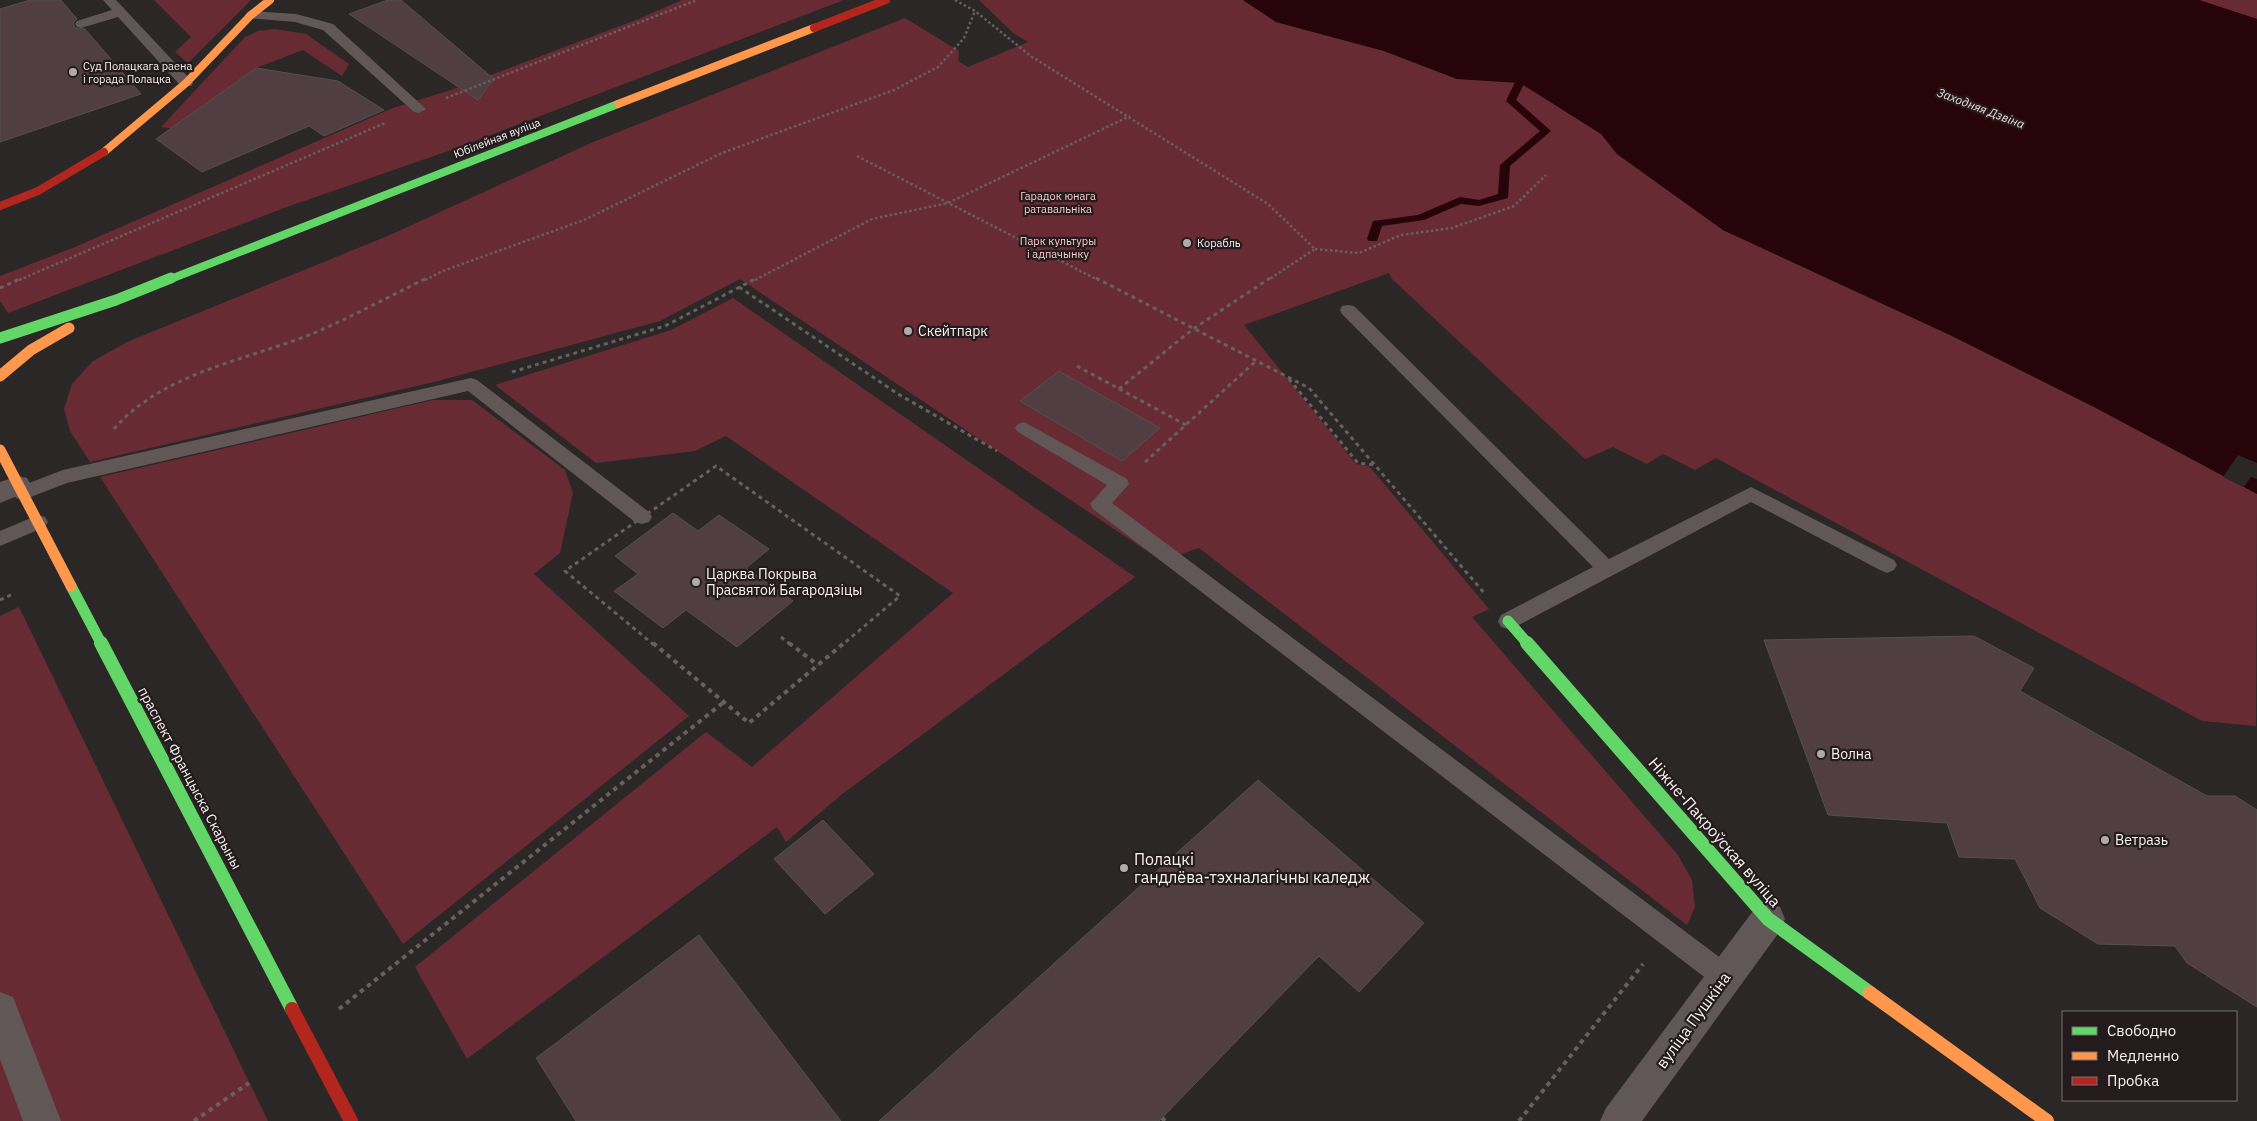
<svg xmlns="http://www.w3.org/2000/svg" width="2257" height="1121" font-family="'IBM Plex Sans',sans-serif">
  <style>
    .green { fill: #682b34 }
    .water { fill: #27040a }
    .pier { fill: #2b2727 }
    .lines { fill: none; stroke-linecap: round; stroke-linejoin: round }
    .stream { fill: #27040a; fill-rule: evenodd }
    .building { fill: #503e42; stroke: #535050 }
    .path-far2 { stroke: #675f60; stroke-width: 2.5; stroke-dasharray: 2.5 2.5; stroke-linecap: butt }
    .path-far1 { stroke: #675f60; stroke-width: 3; stroke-dasharray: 4 4; stroke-linecap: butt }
    .path { stroke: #675f60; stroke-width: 4; stroke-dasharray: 4.5 4.5; stroke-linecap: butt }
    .lane { fill: #625757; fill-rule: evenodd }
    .street { fill: #625757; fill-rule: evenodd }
    .fast-far2 { stroke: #63d668; stroke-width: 8 }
    .fast-far1 { stroke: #63d668; stroke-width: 11 }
    .fast { stroke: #63d668; stroke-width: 14 }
    .slow-far2 { stroke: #ff974d; stroke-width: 8 }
    .slow-far1 { stroke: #ff974d; stroke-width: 11 }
    .slow { stroke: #ff974d; stroke-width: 14 }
    .jam-far1 { stroke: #b3261e; stroke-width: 8 }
    .jam { stroke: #b3261e; stroke-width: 14 }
    .poi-dot { fill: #b0abab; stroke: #231b1c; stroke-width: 2 }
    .labels { text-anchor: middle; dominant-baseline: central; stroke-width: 4.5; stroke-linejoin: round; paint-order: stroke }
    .far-poi-label { font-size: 11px; fill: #f8f2f2; stroke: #231b1c; text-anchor: start }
    .far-street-label { font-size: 11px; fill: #f8f2f2; stroke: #231b1c }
    .far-park-label { font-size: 11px; fill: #fdcacd; stroke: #231b1c }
    .far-water-label { font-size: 12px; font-style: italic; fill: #f3d9da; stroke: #231b1c }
    .poi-label { font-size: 14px; fill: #f8f2f2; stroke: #231b1c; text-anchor: start }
    .street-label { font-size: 14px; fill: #f8f2f2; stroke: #231b1c }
    .near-street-label { font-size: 16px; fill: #f8f2f2; stroke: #231b1c }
    .near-poi-label { font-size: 16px; fill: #f8f2f2; stroke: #231b1c; text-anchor: start }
  </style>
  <rect width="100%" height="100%" fill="#2b2727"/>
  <g class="green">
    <polygon points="154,0 251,0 188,63 175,52 191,37"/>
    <polygon points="682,0 844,0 454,149 284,208 8,313 0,301 0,276 75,247 393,108 451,90 641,18"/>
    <polygon points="979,0 1243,0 1276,22 1384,51 1457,79 1520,82 1601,134 1617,154 1723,230 1950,335 2098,409 2257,494 2256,726 2202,721 1716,458 1695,470 1663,454 1647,464 1613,447 1585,459 1392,279 1389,273 1244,325 1356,464 1369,466 1489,609 1472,617 1678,855 1692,880 1695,907 1687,925 1199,548 1162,561 740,279 660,321 438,381 90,462 70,431 64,409 72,384 93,361 127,342 390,235 591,143 905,18 959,51 958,61 968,67 1028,42 1013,33"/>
    <polygon points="2199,0 2257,0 2257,19"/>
    <polygon points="275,29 306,34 349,64 342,76 303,50 256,68 175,129 161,127 245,37 258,31"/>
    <polygon points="733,298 1135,577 841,795 786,842 777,827 467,1059 415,967 706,732 752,767 953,593 726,436 695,451 596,463 495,385 671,330"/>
    <polygon points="433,400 472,400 565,470 573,493 560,553 534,574 689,716 403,944 100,477"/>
    <polygon points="19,607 268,1121 0,1121 0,616"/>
  </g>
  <polygon class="water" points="1243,0 2199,0 2257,19 2257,494 2098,409 1950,335 1723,230 1617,154 1601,134 1520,83 1457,79 1384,51 1276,22"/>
  <polygon class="pier" points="2238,455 2257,463 2257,479 2251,477 2244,487 2223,477"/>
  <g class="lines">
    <polygon class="stream" points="1538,76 1543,79 1542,81 1524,84 1516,100 1551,131 1510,166 1508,198 1479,206 1461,204 1424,220 1382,226 1377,241 1369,241 1367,239 1373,221 1418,215 1460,197 1479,200 1498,194 1500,165 1540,131 1506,101 1516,80"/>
  </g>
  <g class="building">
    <polygon points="30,0 61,0 77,19 73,23 75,28 85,29 141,94 0,142 0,9"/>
    <polygon points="388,0 401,0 494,79 478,100 349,14"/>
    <polygon points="256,68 338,81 384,110 324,136 309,126 202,172 156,139"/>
    <polygon points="1059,371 1160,428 1122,461 1020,401"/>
    <polygon points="673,513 698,531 719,515 769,549 746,568 793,601 737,647 686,610 663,628 614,591 638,574 615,556"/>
    <polygon points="1974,636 2034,668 2020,691 2207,796 2235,796 2257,810 2257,1007 2187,963 2175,946 2098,944 2040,908 2015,859 1959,857 1947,823 1828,815 1764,640"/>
    <polygon points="1258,780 1424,923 1359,992 1319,956 1159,1121 879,1121"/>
    <polygon points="823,820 874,874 825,914 774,859"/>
    <polygon points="699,935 841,1121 576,1121 536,1058"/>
  </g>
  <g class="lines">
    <g class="path-far2">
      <polyline points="955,0 975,11 1032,57 1268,204 1315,249 1268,280"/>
      <polyline points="446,98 697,0"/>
      <polyline points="857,156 1098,280"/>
      <polyline points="1315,249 1359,253 1401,235 1452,228 1514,206 1546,175"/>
      <polyline points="19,280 385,123"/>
      <polyline points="425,280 443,271 584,220 722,153 894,90 938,67 964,38 975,11"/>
      <polyline points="755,280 872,219 948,203 1130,116"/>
    </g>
    <g class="path-far1">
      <polyline points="1096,278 1309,388 1485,594"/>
      <polyline points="739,287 898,394 997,451"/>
      <polyline points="0,288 22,278"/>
      <polyline points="1077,366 1186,425"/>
      <polyline points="512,372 665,326 757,278"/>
      <polyline points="1289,379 1358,463 1375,465"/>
      <polyline points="1119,389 1193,329 1270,278"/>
      <path d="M114 429C165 370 252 360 321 330 357 314 392 295 427 278"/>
      <polyline points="1145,462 1256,361"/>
      <polyline points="0,600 13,594"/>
      <polyline points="781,637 791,645"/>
      <polyline points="654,645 565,571 716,466 900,596 842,645"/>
    </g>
    <g class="path">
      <polyline points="653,643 749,723 844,643"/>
      <polyline points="789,643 818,665"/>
      <polyline points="339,1009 724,702"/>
      <polyline points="1162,1118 1165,1121"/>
      <polyline points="194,1121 249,1083"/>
      <polyline points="1519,1121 1643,964"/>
    </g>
    <g class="lane">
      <polygon points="103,0 116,0 191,80 193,83 191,86 181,86 118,17 81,28 77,27 75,24 77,21 112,10"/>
      <polygon points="251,11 296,14 333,24 426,109 419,113 414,112 323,30 295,22 247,18 245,15 247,12"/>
      <polygon points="1348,305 1354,306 1609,559 1751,487 1894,560 1897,565 1894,570 1887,573 1880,570 1751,502 1515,627 1508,629 1501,627 1498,621 1501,615 1593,567 1342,314 1340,310 1342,306"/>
      <polygon points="471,378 477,380 649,512 652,517 649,522 642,524 635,522 468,391 67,483 23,500 16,498 13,493 16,488 63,470"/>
      <polygon points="1024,422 1127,479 1129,484 1112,503 1734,968 1738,977 1734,986 1725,990 1716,986 1093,509 1090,504 1107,485 1018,432 1015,428 1018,424"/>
      <polygon points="38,515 45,517 48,522 45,527 0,546 0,531"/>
    </g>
    <g class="street">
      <polygon points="18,476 27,478 31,485 27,492 0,503 0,482"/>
      <polygon points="1768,903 1780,907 1785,919 1780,931 1642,1121 1600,1121 1606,1108 1756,907"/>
      <polygon points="0,992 13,997 61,1121 23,1121 0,1059"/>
    </g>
    <polyline class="fast-far2" points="168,280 618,104"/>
    <g class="fast-far1">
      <polyline points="0,338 116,300 171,278"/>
      <polyline points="71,586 102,645"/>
      <polyline points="1508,621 1529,645"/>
    </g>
    <g class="fast">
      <polyline points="101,643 292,1009"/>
      <polyline points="1527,643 1768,919 1870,993"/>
    </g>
    <g class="slow-far2">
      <polyline points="618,104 814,28"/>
      <polyline points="104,152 186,83 251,15 270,0"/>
    </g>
    <g class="slow-far1">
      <polyline points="0,376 31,350 69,328"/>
      <polyline points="0,450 71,586"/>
    </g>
    <polyline class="slow" points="1870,993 2047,1121"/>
    <g class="jam-far1">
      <polyline points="814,28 886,0"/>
      <polyline points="0,206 38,191 104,152"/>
    </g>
    <polyline class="jam" points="292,1009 351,1121"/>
  </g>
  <g class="poi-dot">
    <circle cx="73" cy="72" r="5"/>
    <circle cx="1187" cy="243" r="5"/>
    <circle cx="908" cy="331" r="5"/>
    <circle cx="696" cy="582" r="5"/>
    <circle cx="1821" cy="754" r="5"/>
    <circle cx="2105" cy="840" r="5"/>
    <circle cx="1124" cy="868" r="5"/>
  </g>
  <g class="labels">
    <g class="far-poi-label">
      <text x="83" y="66">Суд Полацкага раена<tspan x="83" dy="13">і горада Полацка</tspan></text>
      <text x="1197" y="243">Корабль</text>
    </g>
    <g class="far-street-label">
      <text transform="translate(497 138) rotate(-21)">Юбілейная вуліца</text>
    </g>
    <g class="far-park-label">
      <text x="1058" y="196">Гарадок юнага<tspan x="1058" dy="13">ратавальніка</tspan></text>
      <text x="1058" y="241">Парк культуры<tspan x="1058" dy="13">і адпачынку</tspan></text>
    </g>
    <g class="far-water-label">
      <text transform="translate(1981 108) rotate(21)">Заходняя Дзвіна</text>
    </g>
    <g class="poi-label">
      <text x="918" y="331">Скейтпарк</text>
      <text x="706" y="574">Царква Покрыва<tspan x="706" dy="16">Прасвятой Багародзіцы</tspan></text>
      <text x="1831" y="754">Волна</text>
      <text x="2115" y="840">Ветразь</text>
    </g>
    <g class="street-label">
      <text transform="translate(190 778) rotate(62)">праспект Францыска Скарыны</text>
    </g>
    <g class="near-street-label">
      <text transform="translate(1715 832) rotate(49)">Ніжне-Пакроўская вуліца</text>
      <text transform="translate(1693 1020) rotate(-54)">вуліца Пушкіна</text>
    </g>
    <g class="near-poi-label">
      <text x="1134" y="859">Полацкі<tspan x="1134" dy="18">гандлёва-тэхналагічны каледж</tspan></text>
    </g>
  </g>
  <rect x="2062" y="1011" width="175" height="90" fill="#231b1c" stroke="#787172"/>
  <rect x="2072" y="1027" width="25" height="8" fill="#63d668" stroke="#787172"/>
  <text x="2107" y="1036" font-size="15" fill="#f8f2f2">Свободно</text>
  <rect x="2072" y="1052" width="25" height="8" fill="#ff974d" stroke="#787172"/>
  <text x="2107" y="1061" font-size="15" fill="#f8f2f2">Медленно</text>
  <rect x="2072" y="1077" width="25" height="8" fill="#b3261e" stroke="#787172"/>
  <text x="2107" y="1086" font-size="15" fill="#f8f2f2">Пробка</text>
</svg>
